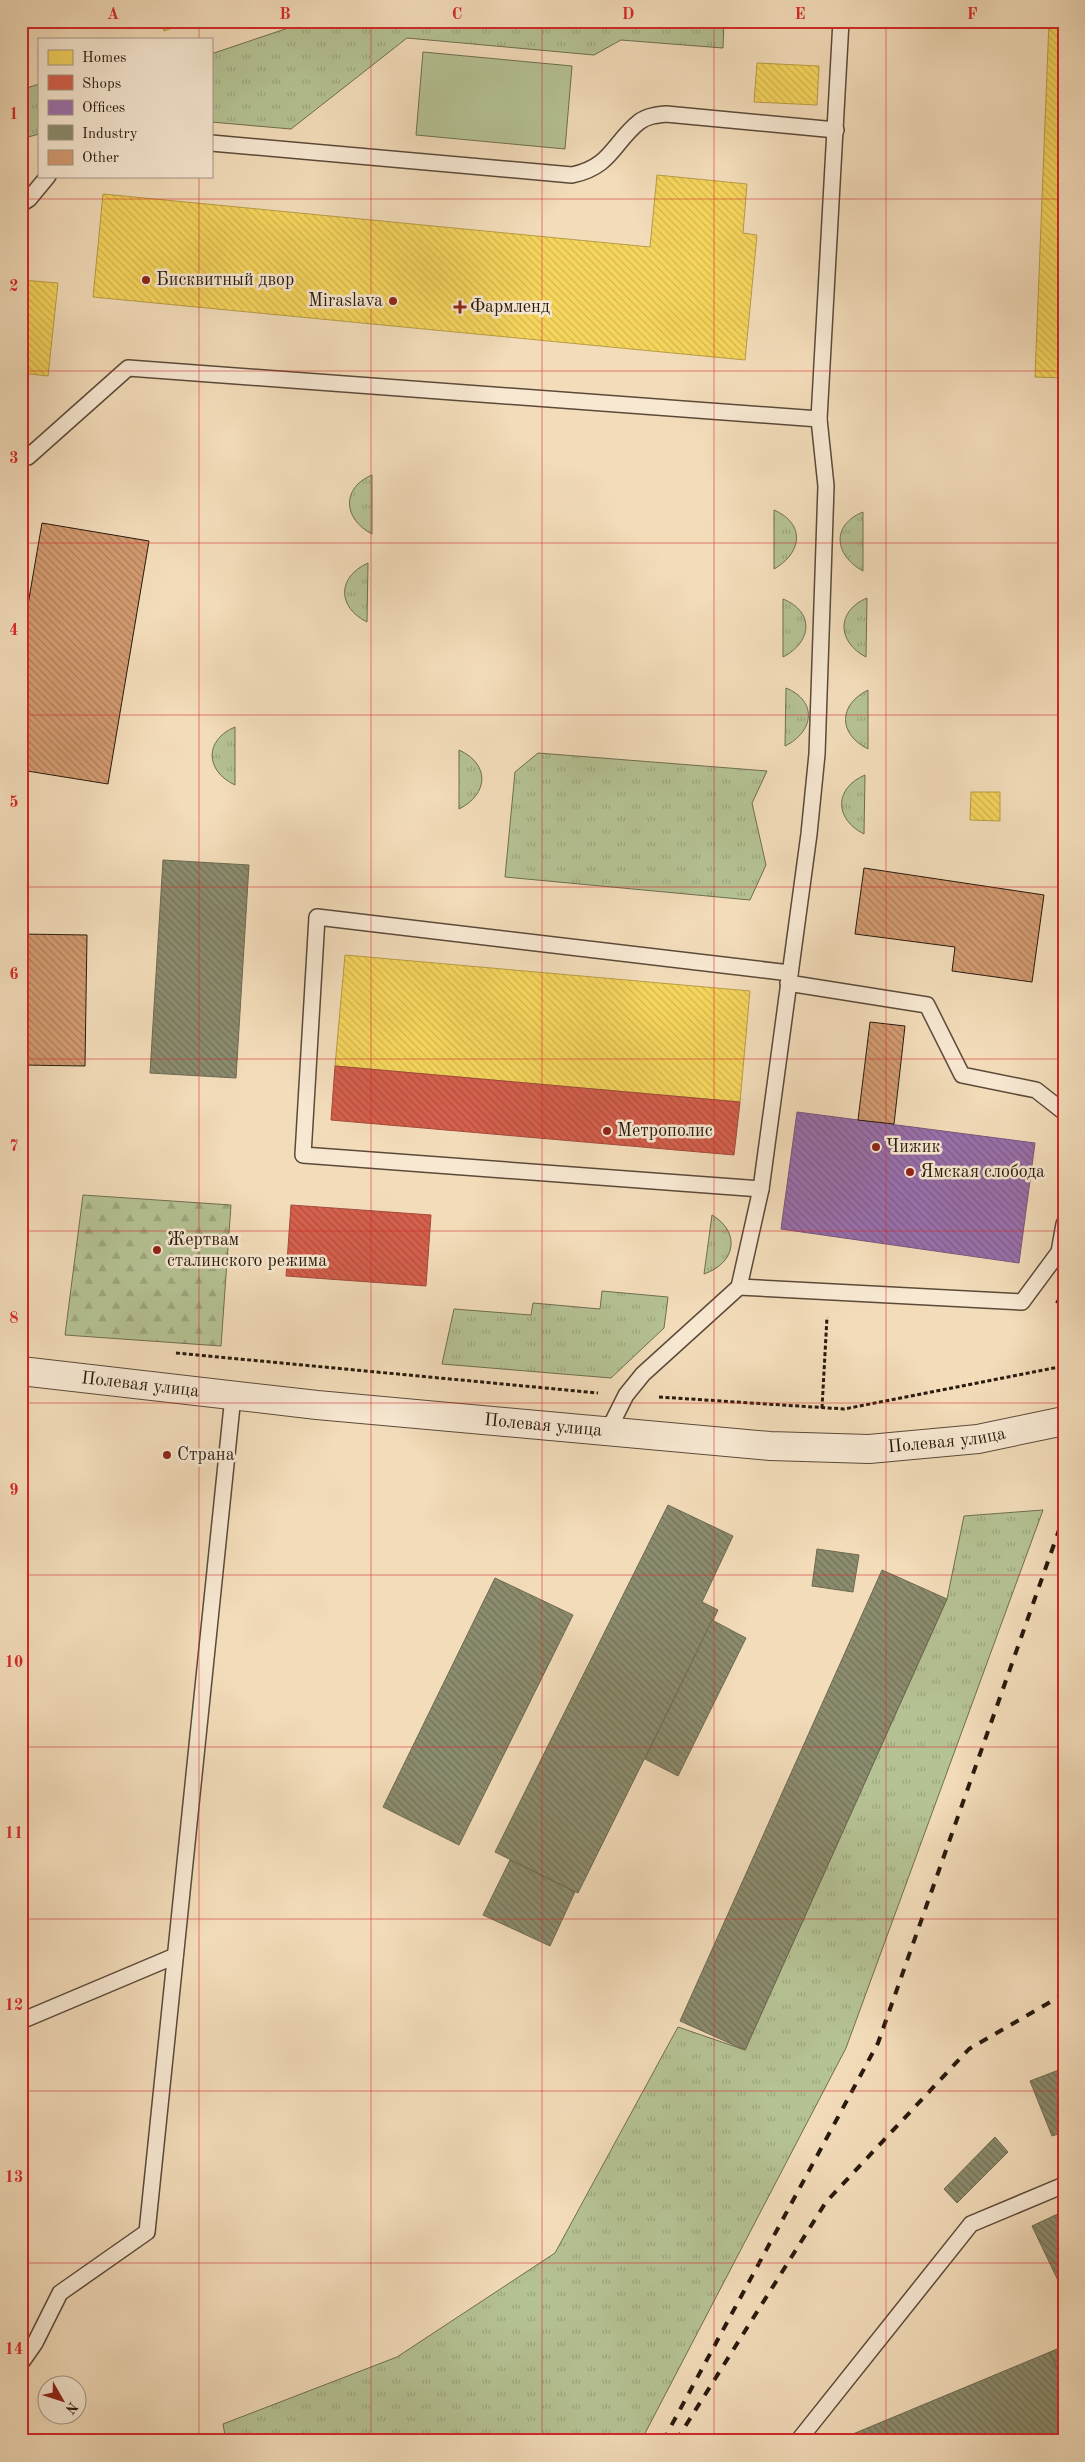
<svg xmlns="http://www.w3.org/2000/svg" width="1085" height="2462" font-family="'Old Standard TT',serif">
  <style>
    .grass { fill: url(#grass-tufts); stroke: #6e6e51 }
    .forest { fill: url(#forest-firs); stroke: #6e6e51 }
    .garden { fill: #b5c294; stroke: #6e6e51 }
    .homes { fill: url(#homes-back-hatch); stroke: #b89d45 }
    .shops { fill: url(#shops-back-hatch); stroke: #a24b3a }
    .offices { fill: url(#offices-back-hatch); stroke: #77567c }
    .industry { fill: url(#industry-back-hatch); stroke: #6e6a51 }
    .building { fill: url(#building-back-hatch); stroke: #281a0e }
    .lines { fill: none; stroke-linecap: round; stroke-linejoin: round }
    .service-casing { stroke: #5b4a39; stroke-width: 18 }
    .tertiary-casing { stroke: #5b4a39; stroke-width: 30 }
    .path { stroke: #281a0e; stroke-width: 3; stroke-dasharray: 4 2.5; stroke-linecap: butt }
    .service { stroke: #f7e8d2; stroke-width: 15 }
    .tertiary { stroke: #f7e8d2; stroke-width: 28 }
    .rail { stroke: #281a0e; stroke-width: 4; stroke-dasharray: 9 9; stroke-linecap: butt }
    .grid { fill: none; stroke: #d62828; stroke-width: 1; stroke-opacity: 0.55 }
    .poi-dot { fill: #8f2418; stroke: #f7e8d2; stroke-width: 2 }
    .labels { text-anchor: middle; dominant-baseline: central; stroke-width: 5; stroke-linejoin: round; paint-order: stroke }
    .poi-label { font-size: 18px; fill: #281a0e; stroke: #f7e8d2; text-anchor: start }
    .street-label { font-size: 18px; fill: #281a0e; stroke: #f7e8d2 }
    .neatline { fill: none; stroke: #d62828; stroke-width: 2 }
    .grid-label { font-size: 16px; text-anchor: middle; font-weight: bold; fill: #d62828 }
  </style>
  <defs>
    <pattern id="grass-tufts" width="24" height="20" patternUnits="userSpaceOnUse" patternTransform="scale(1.25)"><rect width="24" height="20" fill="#b5c294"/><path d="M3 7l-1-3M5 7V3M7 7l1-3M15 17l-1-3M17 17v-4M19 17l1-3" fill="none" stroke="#9ca67e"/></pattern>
    <pattern id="forest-firs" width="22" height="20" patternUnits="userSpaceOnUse" patternTransform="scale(1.25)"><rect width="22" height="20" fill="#b5c294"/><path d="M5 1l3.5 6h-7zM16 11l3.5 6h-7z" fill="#9ca67e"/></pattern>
    <pattern id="homes-back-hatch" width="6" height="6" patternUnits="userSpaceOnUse" patternTransform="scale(1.25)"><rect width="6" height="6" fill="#f6d55c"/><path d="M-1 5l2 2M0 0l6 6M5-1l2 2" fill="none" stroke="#d3b64f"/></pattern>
    <pattern id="shops-back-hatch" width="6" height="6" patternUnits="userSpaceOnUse" patternTransform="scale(1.25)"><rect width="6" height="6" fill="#d6604d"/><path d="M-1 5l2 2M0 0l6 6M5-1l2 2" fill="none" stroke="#ae4e3e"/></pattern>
    <pattern id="offices-back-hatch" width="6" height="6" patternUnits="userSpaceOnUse" patternTransform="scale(1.25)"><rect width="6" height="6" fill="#9970ab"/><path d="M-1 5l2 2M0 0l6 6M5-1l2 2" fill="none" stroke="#7d5b8a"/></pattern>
    <pattern id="industry-back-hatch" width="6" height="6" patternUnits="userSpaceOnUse" patternTransform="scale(1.25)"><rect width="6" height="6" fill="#8c8c6e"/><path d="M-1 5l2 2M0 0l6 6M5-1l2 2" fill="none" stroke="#727259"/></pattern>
    <pattern id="building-back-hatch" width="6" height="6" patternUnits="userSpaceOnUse" patternTransform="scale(1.25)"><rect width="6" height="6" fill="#d49b71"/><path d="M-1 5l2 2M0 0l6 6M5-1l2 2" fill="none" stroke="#ac7e5b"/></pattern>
  </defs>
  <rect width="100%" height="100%" fill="#f3dcba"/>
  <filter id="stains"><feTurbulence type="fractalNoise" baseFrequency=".004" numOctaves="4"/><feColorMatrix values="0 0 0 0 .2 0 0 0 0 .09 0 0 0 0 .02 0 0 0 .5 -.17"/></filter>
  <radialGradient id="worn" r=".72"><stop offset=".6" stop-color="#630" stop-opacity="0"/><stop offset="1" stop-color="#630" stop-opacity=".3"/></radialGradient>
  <g class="grass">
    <polygon points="309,21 724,21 723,48 621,40 594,55 407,38 291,129 211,122 211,54"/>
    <polygon points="39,84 39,134 21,139 21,90"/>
    <path d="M372 475V534C343 519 341 488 372 475Z"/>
    <path d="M774 510C806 524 802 553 774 569Z"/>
    <path d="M863 512V571C834 555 831 525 863 512Z"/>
    <path d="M368 563 367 622C337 607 337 577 368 563Z"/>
    <path d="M867 598 866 657C837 642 836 611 867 598Z"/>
    <path d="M783 599C815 612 812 642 783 657Z"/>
    <path d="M786 688C818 701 814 732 785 746Z"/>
    <path d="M868 690V749C838 734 838 705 868 690Z"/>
    <path d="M235 727V785C205 771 204 740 235 727Z"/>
    <path d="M459 750C490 764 489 794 459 809Z"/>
    <polygon points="538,753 767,771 752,803 766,865 750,900 505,877 515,772"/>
    <path d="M865 775 864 834C834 819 834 788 865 775Z"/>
    <path d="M712 1215C741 1232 736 1263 704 1274Z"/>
    <polygon points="602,1291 668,1297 664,1328 611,1378 442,1364 454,1309 531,1315 533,1303 600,1309"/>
    <polygon points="1043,1510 846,2048 641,2441 226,2441 223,2424 397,2357 555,2253 678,2027 745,2050 947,1599 964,1516"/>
  </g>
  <polygon class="forest" points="83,1195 231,1205 221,1346 65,1335"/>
  <polygon class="garden" points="423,52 572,66 565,149 416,135"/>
  <g class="homes">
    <polygon points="161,21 191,21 164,31"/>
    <polygon points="1049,21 1064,21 1064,378 1035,377"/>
    <polygon points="757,63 819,66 817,105 754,102"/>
    <polygon points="657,175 747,184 743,233 757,235 745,360 93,297 103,194 650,247"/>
    <polygon points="21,280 58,283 48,376 21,373"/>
    <polygon points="971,792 1000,792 1000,821 970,820"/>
    <polygon points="345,955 750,991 740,1102 335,1066"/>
  </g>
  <g class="shops">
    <polygon points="335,1066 740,1102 734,1155 331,1120"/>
    <polygon points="291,1205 431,1215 426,1286 286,1276"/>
  </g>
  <polygon class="offices" points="797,1112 1035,1143 1019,1263 781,1229"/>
  <g class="industry">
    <polygon points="163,860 249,865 236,1078 150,1073"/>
    <polygon points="668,1505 733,1536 702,1602 718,1610 578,1893 495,1852"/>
    <polygon points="817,1549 859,1555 853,1592 812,1586"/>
    <polygon points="882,1570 947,1599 745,2050 680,2021"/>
    <polygon points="495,1578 573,1615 459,1845 383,1807"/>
    <polygon points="712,1620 746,1638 678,1776 645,1759"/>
    <polygon points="510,1860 575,1892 550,1946 483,1915"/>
    <polygon points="1064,2068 1064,2132 1052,2136 1030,2081"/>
    <polygon points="995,2137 1008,2152 957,2203 944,2189"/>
    <polygon points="1064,2211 1064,2293 1032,2226"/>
    <polygon points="1064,2346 1064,2385 1050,2352"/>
    <polygon points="1050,2352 1064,2385 1064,2441 836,2441"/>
  </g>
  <g class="building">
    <polygon points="42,523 149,541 108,784 21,770 21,645"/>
    <polygon points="864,868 1044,895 1032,982 952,971 955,947 855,934"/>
    <polygon points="21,934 87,935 85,1066 21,1065"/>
    <polygon points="870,1022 905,1026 894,1124 858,1120"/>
  </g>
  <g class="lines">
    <defs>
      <g id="service">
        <path d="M211 143 572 175C611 167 613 143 639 122 647 116 656 115 666 114L836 130"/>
        <polyline points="21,204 29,199 48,176"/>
        <polyline points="21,457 28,457 128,368 819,419 841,21"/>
        <polyline points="788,983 927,1005 962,1075 1036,1090 1064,1112"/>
        <polyline points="761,1189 303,1155 317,917 790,973"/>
        <polyline points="739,1287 761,1189 809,834 817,754 826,486 819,419"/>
        <polyline points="607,1433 626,1395 643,1374 739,1287 1022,1302 1059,1252 1064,1224"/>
        <polyline points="21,2021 175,1956"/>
        <polyline points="21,2363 35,2343 60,2293 147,2232 233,1396"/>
        <polyline points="798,2441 971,2224 1064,2185"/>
      </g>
      <g id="tertiary">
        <path id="s1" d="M21 1371 317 1405 770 1446 869 1449 978 1439 1064 1421"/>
      </g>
    </defs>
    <use href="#service" class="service-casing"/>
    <use href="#tertiary" class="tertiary-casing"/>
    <g class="path">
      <polyline points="1056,1301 1064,1306"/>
      <polyline points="176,1353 598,1393"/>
      <polyline points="659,1397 844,1409 1064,1366"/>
      <polyline points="822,1408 827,1317"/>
    </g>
    <use href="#service" class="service"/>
    <use href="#tertiary" class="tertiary"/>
    <g class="rail">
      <polyline points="663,2441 878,2043 1064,1516"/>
      <polyline points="676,2441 826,2202 969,2049 1064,1994"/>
    </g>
  </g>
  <path class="grid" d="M199 21V39M371 21V2441M542 21V2441M714 21V2441M886 21V2441M199 176V2441M21 199H1064M21 371H1064M21 543H1064M21 715H1064M21 887H1064M21 1059H1064M21 1231H1064M21 1403H1064M21 1575H1064M21 1747H1064M21 1919H1064M21 2091H1064M21 2263H1064"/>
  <g class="poi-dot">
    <circle cx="146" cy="280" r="5"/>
    <circle cx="393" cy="301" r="5"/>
    <path d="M457.5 299.5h5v5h5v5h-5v5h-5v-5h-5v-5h5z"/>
    <circle cx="607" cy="1131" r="5"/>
    <circle cx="876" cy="1147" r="5"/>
    <circle cx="910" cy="1172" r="5"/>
    <circle cx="157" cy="1250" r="5"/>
    <circle cx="167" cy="1455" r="5"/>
  </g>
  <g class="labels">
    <g class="poi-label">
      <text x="156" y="280">Бисквитный двор</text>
      <text x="383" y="301" text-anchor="end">Miraslava</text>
      <text x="470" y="307">Фармленд</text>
      <text x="617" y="1131">Метрополис</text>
      <text x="886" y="1147">Чижик</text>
      <text x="920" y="1172">Ямская слобода</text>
      <text x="167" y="1240">Жертвам<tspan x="167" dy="21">сталинского режима</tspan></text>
      <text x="177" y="1455">Страна</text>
    </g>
    <g class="street-label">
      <text stroke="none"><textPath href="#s1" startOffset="120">Полевая улица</textPath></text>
      <text stroke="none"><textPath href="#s1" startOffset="525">Полевая улица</textPath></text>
      <text stroke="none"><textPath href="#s1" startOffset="930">Полевая улица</textPath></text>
    </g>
  </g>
  <rect width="1085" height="2462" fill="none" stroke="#f3dcba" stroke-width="55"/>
  <rect x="38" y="38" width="175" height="140" fill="#f7e8d2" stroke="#a49684"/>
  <rect x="48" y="50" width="25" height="15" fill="#f6d55c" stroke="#a49684"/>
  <text x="82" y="62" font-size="15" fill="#281a0e">Homes</text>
  <rect x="48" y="75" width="25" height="15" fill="#d6604d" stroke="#a49684"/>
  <text x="82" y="88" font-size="15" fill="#281a0e">Shops</text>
  <rect x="48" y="100" width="25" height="15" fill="#9970ab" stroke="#a49684"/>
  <text x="82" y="112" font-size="15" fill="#281a0e">Offices</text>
  <rect x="48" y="125" width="25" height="15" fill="#8c8c6e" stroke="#a49684"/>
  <text x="82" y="138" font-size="15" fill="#281a0e">Industry</text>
  <rect x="48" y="150" width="25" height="15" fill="#d49b71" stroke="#a49684"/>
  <text x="82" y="162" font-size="15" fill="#281a0e">Other</text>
  <g transform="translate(62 2400) rotate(129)"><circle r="24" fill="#f7e8d2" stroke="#a49684"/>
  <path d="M0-4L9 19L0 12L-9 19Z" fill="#8f2418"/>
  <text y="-8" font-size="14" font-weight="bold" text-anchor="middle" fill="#281a0e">N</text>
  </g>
  <rect x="28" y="28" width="1030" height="2406" class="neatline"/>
  <g class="grid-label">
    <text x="113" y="19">A</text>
    <text x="285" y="19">B</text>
    <text x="457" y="19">C</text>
    <text x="628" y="19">D</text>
    <text x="800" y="19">E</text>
    <text x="972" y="19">F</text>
    <text x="14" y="119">1</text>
    <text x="14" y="291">2</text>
    <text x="14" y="463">3</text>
    <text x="14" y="635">4</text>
    <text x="14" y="807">5</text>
    <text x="14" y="979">6</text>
    <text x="14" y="1151">7</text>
    <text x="14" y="1323">8</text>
    <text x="14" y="1495">9</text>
    <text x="14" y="1667">10</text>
    <text x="14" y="1838">11</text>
    <text x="14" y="2010">12</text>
    <text x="14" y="2182">13</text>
    <text x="14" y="2354">14</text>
  </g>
  <rect width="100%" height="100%" filter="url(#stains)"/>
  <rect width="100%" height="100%" fill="url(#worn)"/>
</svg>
